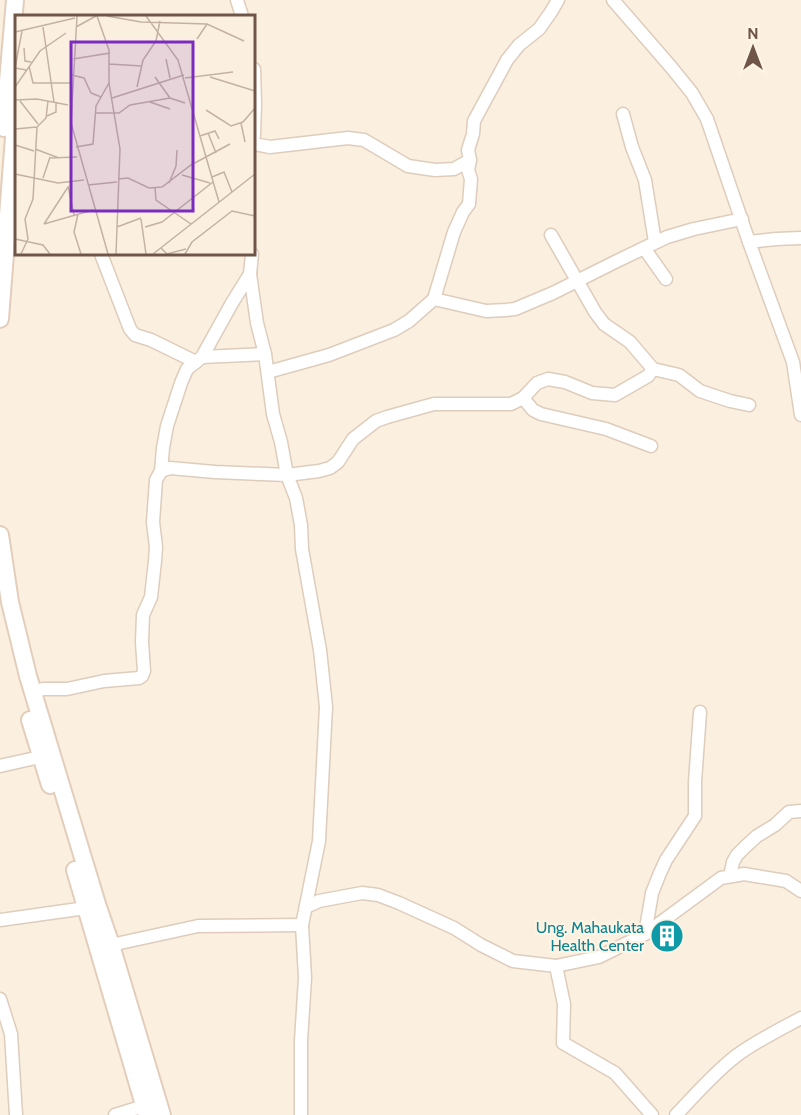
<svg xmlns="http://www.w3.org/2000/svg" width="801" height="1115" font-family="Cabin,sans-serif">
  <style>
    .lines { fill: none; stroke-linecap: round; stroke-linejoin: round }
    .street-casing { stroke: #deccbc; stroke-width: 15 }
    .secondary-casing { stroke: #e3cdbb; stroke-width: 20 }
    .street { stroke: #fff; stroke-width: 12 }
    .secondary { stroke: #fff; stroke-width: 16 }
    .labels { text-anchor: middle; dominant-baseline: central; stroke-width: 4.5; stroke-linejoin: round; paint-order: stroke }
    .culture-label { font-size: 16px; fill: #0d838f; stroke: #fef4e5; text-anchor: end }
    .inset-road { fill: none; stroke: #c3b2a3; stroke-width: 1.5 }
    .view { fill: #7b2cbf; fill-opacity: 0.15; stroke: #7b2cbf; stroke-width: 3 }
    .inset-edge { fill: none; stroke: #705648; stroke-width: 3 }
  </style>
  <rect width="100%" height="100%" fill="#fbf0e0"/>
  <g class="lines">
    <defs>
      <g id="street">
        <polyline points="237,0 242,16"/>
        <polyline points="613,0 671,67 692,93 707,119 749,242 793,362 801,415"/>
        <polyline points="254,69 255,104 254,136"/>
        <polyline points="623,114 632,147 645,180 655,242"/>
        <polyline points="254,144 270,147 348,138 364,140 408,166 435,170 454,169 470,160"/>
        <polyline points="551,235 595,312 604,324 630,342 653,369 679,375 700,391 730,401 749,405"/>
        <polyline points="749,242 776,239 801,238"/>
        <polyline points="644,248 666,279"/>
        <polyline points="101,254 130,329 135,335 151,340 196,362"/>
        <polyline points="252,254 250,274 257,323 265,354 273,414 281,442 287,475 296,498 301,525 302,549 320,650 326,707 319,841 302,925 305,978 301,1041 301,1115"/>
        <polyline points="434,299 454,232 463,212 469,204 471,179 468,170 470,160 468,150 473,134 474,121 507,60 519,45 539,29 551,12 558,0"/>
        <polyline points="202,357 265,354"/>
        <polyline points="268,372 329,355 394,330 409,321 434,299 486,311 506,310 515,309 553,293 617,261 667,237 694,229 742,219"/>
        <polyline points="523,398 533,410 541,414 606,429 651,446"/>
        <polyline points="161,471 170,468 215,472 287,475 319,471 330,468 338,462 353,439 376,421 387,417 434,404 511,404 523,398 537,383 548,379 565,382 592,393 615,395 648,376 653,369"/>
        <polyline points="33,692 43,689 67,689 104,681 139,678 142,676 144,671 142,642 143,615 151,597 155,561 156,547 153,522 156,480 161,471 163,448 167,426 181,383 187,369 202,357 232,303 250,274"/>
        <polyline points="0,766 40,757"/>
        <polyline points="730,876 733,862 737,855 746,846 757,836 775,825 789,812 801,811"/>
        <polyline points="306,907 319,901 362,893 378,895 399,903 454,928 481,945 513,961 556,966 599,957 645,934 721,878 744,874 786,881 801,891"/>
        <polyline points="0,920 86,908"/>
        <polyline points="645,934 652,893 660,873 666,860 695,816 695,782 700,712"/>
        <polyline points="111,945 198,926 302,925"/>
        <polyline points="556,966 564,1004 563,1043 615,1073 652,1115"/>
        <polyline points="0,999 11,1034 16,1115"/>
        <polyline points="115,1115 144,1106"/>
        <path d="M676 1115C695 1095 714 1073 736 1056 756 1041 779 1030 801 1018"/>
      </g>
      <g id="secondary">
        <polyline points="4,128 15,0"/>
        <polyline points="0,319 16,111"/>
        <polyline points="0,535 10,602 28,676 97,904 111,945 162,1115"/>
        <polyline points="30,720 50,785"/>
        <polyline points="75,870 147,1115"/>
      </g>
    </defs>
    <use href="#street" class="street-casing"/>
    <use href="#secondary" class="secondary-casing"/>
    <use href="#street" class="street"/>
    <use href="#secondary" class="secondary"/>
  </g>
  <defs>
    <symbol id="building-disc" viewBox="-11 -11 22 22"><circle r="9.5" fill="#0f9aa8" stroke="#fef4e5"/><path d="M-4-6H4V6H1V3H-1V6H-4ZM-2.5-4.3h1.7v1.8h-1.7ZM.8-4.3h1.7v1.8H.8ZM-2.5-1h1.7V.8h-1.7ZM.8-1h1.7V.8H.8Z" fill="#fff"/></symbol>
  </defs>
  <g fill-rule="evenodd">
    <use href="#building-disc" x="648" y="917" width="38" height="38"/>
  </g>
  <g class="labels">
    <g class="culture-label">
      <text x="644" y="927">Ung. Mahaukata<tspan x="644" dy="18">Health Center</tspan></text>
    </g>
  </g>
  <g transform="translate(15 15)">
    <rect width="240" height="240" fill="#fbf0e0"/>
    <path class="inset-road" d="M62 1 56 108 93 239M82 1 94 35V68L105 134 101 239M92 1 126 7 192 9 229 26M131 1 163 45 204 187M28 12 39 87M61 12 81 1M7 16 0 53 11 55M0 17 60 3M182 24 192 9M9 33 10 46 16 47M58 44 95 38M151 44 155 63M94 49 127 51M14 51 18 68H55M57 60 69 63 76 78 86 82M140 62 155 83 170 88M195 62 240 76M170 63 218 57M0 72 25 36 51 18M122 72 128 45 141 26 145 6M97 83 169 60M0 85 22 84 53 90M5 86 23 109M135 87 155 94M191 95 216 111 228 107 240 93M80 98H104L115 90 155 83M32 101 41 97V88M226 108 230 127M0 114 22 112M193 118 201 138M185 121 200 116 204 124M0 130 19 136M61 132 78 129 81 91 94 68M20 134 44 143M35 143 62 142M0 159 43 168 69 165M167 160 195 168M197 162 209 157 217 177M28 163 35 142M103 164 113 163 134 173 147 172 176 150 215 129M154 168 161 151 162 135M73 170 102 167M53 171 59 200M140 173 141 185 176 209M63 199 59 217 66 239M126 204 131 239M29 209 78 195M29 209 53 172M102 212 126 203M130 212 147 207 198 167M0 224 28 230 35 239M146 233 152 239 171 234M6 239 13 224 10 204 18 184 22 112 31 103 33 86M138 239 240 159M170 239 177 227 217 196 240 201"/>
    <path class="view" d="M56 27H178V196H56Z"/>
    <rect width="240" height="240" class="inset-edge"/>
  </g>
  <g transform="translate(753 48)" stroke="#fef4e5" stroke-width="4.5" paint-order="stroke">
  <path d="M0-4.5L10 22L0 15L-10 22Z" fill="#705648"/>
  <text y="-9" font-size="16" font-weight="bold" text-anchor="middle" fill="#705648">N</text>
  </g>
</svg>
